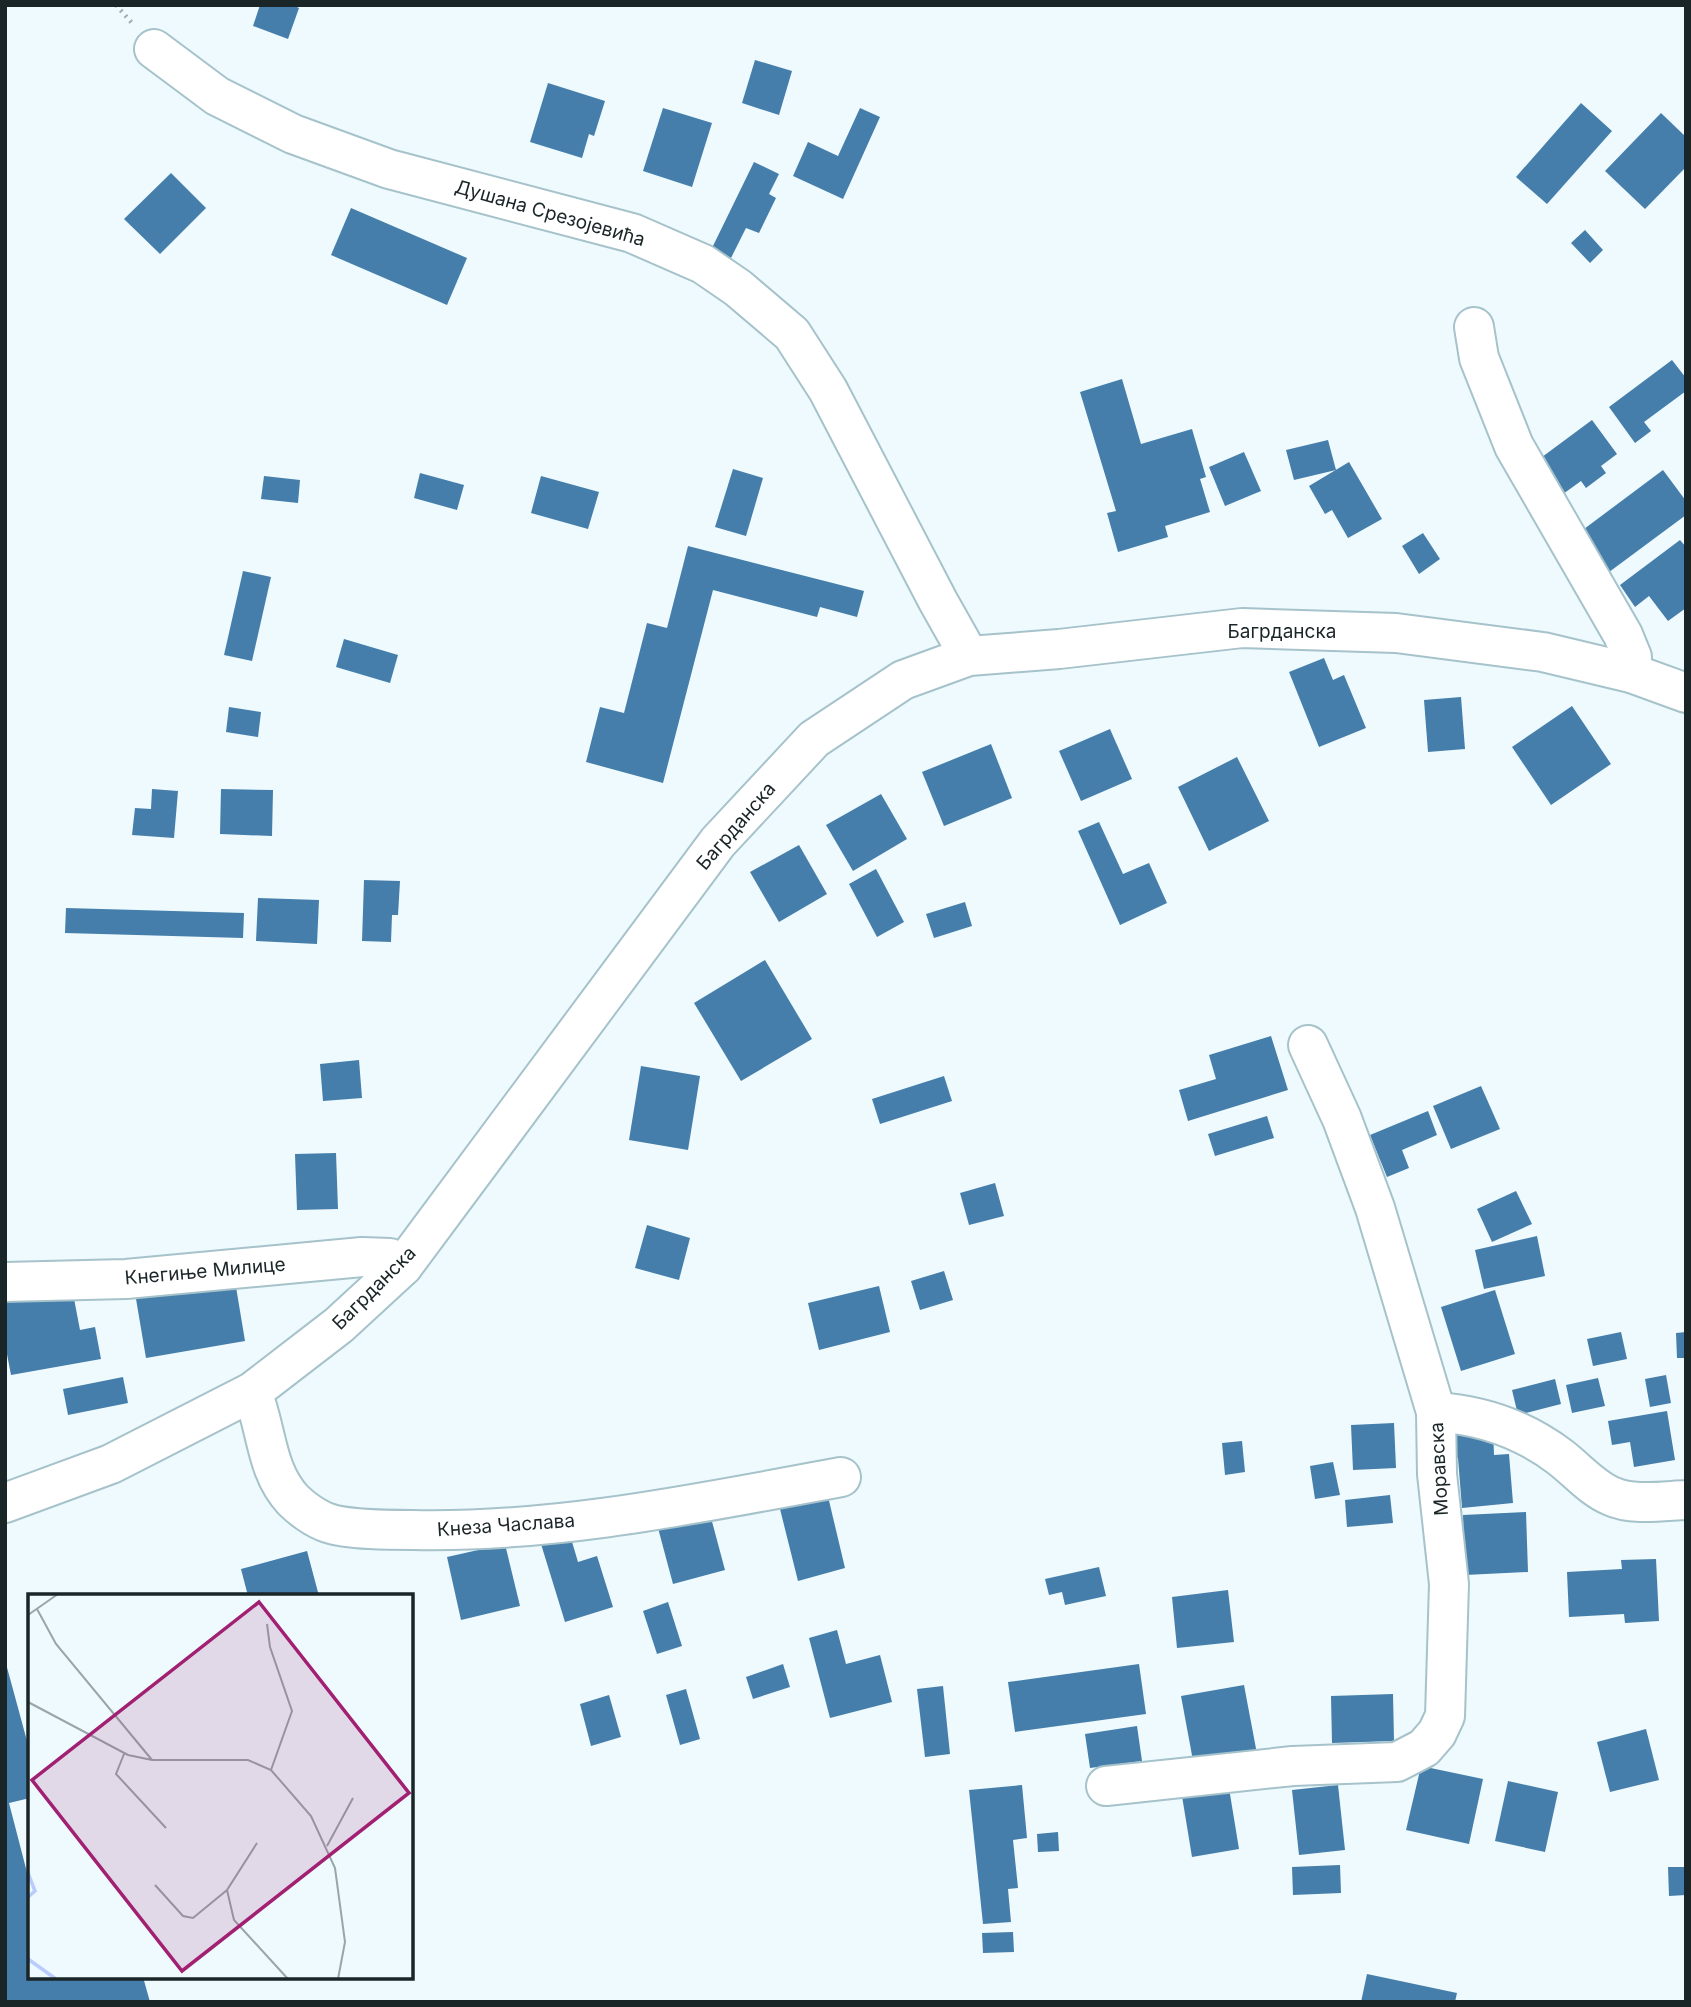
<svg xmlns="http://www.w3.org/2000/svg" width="1691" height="2007" font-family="Inter,sans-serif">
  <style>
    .building { fill: #457eaa }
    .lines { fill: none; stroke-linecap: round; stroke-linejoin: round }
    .minor-casing { stroke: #a6c2ca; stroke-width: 42 }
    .path { stroke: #a0acaf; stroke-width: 4.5; stroke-dasharray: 2 5; stroke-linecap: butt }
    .minor { stroke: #fff; stroke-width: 38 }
    .labels { text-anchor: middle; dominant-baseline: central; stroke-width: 5; stroke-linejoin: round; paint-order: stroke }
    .street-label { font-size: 19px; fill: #1a2528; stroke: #fff }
    .inset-river { fill: none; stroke: #baccfd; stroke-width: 3.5 }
    .inset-road { fill: none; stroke: #99a5a8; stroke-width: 2 }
    .view { fill: #a12072; fill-opacity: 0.15; stroke: #a12072; stroke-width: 3.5 }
    .inset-edge { fill: none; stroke: #1a2528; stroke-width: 3.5 }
  </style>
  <rect width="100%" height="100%" fill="#eefafd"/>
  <g class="building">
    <polygon points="260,5 293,5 299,8 288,39 253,26"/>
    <polygon points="755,60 792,71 779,115 742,103"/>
    <polygon points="548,83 605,101 594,136 589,134 582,158 530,142"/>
    <polygon points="1581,103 1612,131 1547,204 1516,177"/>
    <polygon points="663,108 712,123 692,187 643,171"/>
    <polygon points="860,108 880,117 843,199 793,176 808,142 838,156"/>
    <polygon points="1661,113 1686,137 1686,167 1645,209 1605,171"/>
    <polygon points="754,162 779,174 769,194 776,198 759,233 746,228 731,258 712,248"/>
    <polygon points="171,173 206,208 160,254 124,219"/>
    <polygon points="351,208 467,258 447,305 331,255"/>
    <polygon points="1585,230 1603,250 1590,263 1571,243"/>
    <polygon points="1672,360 1686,378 1686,391 1644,422 1651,431 1635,443 1609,407"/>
    <polygon points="1122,379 1141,444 1192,429 1206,477 1200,479 1210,512 1165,526 1168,537 1118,552 1107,513 1116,511 1080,392"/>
    <polygon points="1592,420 1617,454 1601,466 1606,473 1586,488 1581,481 1563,494 1538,460"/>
    <polygon points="1328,440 1336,470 1294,480 1286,450"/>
    <polygon points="1244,452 1261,491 1225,506 1209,467"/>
    <polygon points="1349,462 1382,519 1348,538 1332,510 1325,514 1309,486"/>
    <polygon points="733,469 763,478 746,536 715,527"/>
    <polygon points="1663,470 1686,501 1686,515 1601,578 1572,538"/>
    <polygon points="420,473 464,485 457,510 414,498"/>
    <polygon points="264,476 300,480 298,503 261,499"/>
    <polygon points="541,476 599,492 588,529 531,513"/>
    <polygon points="1423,533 1440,559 1419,574 1402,546"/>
    <polygon points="1680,540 1686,547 1686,608 1668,621 1649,596 1635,607 1620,585"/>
    <polygon points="688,546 864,591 857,617 820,607 817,617 713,590 663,783 586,762 600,707 624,713 647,623 667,628"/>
    <polygon points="243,571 271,577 252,661 224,655"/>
    <polygon points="344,639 398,655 390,683 336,667"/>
    <polygon points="1324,658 1333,680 1344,675 1366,728 1319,747 1289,672"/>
    <polygon points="1461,697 1465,749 1428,752 1424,700"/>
    <polygon points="1572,706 1611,764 1551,805 1512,747"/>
    <polygon points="229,707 261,712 258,737 226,732"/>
    <polygon points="1110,729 1132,779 1081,801 1059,751"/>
    <polygon points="991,744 1012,798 944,826 922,772"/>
    <polygon points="1237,757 1269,821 1209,851 1178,787"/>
    <polygon points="152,789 178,791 174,838 132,835 135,808 151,809"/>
    <polygon points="221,789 273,790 272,836 220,834"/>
    <polygon points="881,794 907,839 853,871 826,825"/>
    <polygon points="1099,822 1123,874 1149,863 1167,903 1120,925 1078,831"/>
    <polygon points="799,845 827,894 779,922 750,872"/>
    <polygon points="876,869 904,922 877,937 849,884"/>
    <polygon points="364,880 400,881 398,915 392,915 391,942 362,941"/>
    <polygon points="258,898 319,900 317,944 256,941"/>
    <polygon points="965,902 972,926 934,938 926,914"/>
    <polygon points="66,908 244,913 243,938 65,933"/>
    <polygon points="765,960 812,1039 741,1081 694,1003"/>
    <polygon points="1271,1036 1288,1090 1188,1121 1179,1090 1216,1079 1209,1055"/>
    <polygon points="359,1060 362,1098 323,1101 320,1064"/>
    <polygon points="641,1066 700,1076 688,1150 629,1140"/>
    <polygon points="944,1076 952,1101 880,1124 872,1099"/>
    <polygon points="1481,1086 1500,1129 1451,1149 1433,1106"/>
    <polygon points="1428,1111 1437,1135 1402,1150 1409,1168 1387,1177 1370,1135"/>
    <polygon points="1267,1116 1274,1138 1215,1156 1208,1134"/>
    <polygon points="336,1153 338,1209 297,1210 295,1154"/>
    <polygon points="995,1183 1004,1216 969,1225 960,1193"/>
    <polygon points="1516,1191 1532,1224 1492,1242 1477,1209"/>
    <polygon points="647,1225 690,1238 679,1280 635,1268"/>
    <polygon points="1537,1236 1545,1276 1484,1289 1475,1250"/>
    <polygon points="944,1271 953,1300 920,1310 911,1281"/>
    <polygon points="235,1281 245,1341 146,1358 135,1293"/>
    <polygon points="71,1283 80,1330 95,1327 101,1359 11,1375 5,1344 5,1295"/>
    <polygon points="879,1286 890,1332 819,1350 808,1303"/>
    <polygon points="1495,1290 1515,1354 1461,1371 1441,1307"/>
    <polygon points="1621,1332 1627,1359 1593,1366 1587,1339"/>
    <polygon points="1686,1332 1686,1358 1677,1358 1676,1333"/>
    <polygon points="1666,1375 1671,1403 1650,1407 1645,1379"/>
    <polygon points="123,1377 128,1403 68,1415 63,1389"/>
    <polygon points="1598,1378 1605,1406 1572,1413 1566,1385"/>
    <polygon points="1555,1379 1561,1404 1518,1415 1512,1390"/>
    <polygon points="1667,1411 1675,1460 1634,1467 1630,1442 1612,1445 1608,1421"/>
    <polygon points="1394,1423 1396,1468 1353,1470 1351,1425"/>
    <polygon points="1493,1429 1494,1455 1509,1454 1513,1503 1462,1508 1458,1458 1444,1459 1453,1433"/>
    <polygon points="1242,1441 1245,1472 1225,1475 1222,1443"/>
    <polygon points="1333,1462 1340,1495 1315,1499 1310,1466"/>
    <polygon points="826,1488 845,1568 798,1581 778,1501"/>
    <polygon points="1390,1495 1393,1523 1347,1527 1345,1500"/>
    <polygon points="1526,1512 1528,1572 1465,1575 1463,1515"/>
    <polygon points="710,1514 725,1570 673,1584 658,1528"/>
    <polygon points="570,1535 578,1562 597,1556 613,1607 565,1622 541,1544"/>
    <polygon points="505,1544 520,1606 461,1620 447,1557"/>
    <polygon points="307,1551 319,1596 248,1596 241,1569"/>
    <polygon points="1656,1559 1659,1621 1625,1623 1624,1614 1569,1617 1567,1572 1622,1569 1621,1560"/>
    <polygon points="1099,1567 1106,1596 1065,1605 1062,1592 1049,1595 1045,1579"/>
    <polygon points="1228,1590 1234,1642 1177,1648 1172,1597"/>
    <polygon points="668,1602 682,1646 657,1654 643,1611"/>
    <polygon points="837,1630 846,1664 880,1655 892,1702 830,1718 809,1638"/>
    <polygon points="5,1660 30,1752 30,1798 9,1803 30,1884 30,1977 143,1977 150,2002 5,2002"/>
    <polygon points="783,1664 790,1687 753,1699 746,1677"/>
    <polygon points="1139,1664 1146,1714 1015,1732 1008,1682"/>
    <polygon points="1244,1685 1257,1754 1194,1766 1181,1696"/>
    <polygon points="943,1686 950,1754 925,1757 917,1689"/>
    <polygon points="686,1689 700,1739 680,1745 666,1695"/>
    <polygon points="1393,1694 1394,1741 1332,1743 1331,1696"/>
    <polygon points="609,1695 621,1737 591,1746 580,1704"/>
    <polygon points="1137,1726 1142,1761 1090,1768 1085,1734"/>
    <polygon points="1646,1729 1659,1780 1610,1792 1597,1742"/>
    <polygon points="1421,1766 1483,1779 1469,1844 1406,1830"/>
    <polygon points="1508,1781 1558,1792 1545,1852 1495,1841"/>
    <polygon points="1228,1782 1239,1849 1192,1857 1181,1790"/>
    <polygon points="1022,1785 1027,1838 1013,1840 1018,1888 1008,1889 1011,1922 983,1924 969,1790"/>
    <polygon points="1338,1785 1345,1850 1299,1855 1292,1790"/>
    <polygon points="1058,1832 1059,1851 1038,1852 1037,1834"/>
    <polygon points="1340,1865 1341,1893 1293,1895 1292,1867"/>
    <polygon points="1668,1867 1686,1867 1686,1895 1669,1896"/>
    <polygon points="1013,1932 1014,1952 983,1953 982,1933"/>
    <polygon points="1367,1974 1457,1993 1455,2002 1361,2002"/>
  </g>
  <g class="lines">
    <defs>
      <g id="minor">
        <polyline points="154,49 217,96 293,134 389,169 632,233 703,264 738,288 792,334 828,390 938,601 969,656"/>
        <polyline points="1474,327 1479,358 1514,446 1623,635 1632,657 1631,673"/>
        <polyline points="5,1282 126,1279 362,1257 390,1258 403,1266"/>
        <path d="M252 1392C267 1428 265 1470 293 1500 302 1509 316 1519 328 1523 348 1530 391 1530 413 1530 557 1533 700 1503 841 1477"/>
        <path d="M1436 1412C1482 1415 1523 1429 1560 1457 1577 1470 1592 1488 1611 1496 1632 1506 1663 1501 1686 1500"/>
        <polyline points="5,1503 111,1464 252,1392 339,1325 403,1266 718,842 814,739 903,680 969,656 1059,649 1242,628 1396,633 1543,652 1631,673 1686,693"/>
        <polyline points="1106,1786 1293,1766 1397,1762 1424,1748 1437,1733 1445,1716 1449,1584 1437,1474 1436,1412 1375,1208 1342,1119 1308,1045"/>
      </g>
    </defs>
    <use href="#minor" class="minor-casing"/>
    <polyline class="path" points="116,5 132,23"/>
    <use href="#minor" class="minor"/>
  </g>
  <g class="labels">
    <g class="street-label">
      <text transform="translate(550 213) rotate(16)">Душана Срезојевића</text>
      <text x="1282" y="631">Багрданска</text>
      <text transform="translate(736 826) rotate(-49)">Багрданска</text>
      <text transform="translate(205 1271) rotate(-5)">Кнегиње Милице</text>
      <text transform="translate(374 1288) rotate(-45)">Багрданска</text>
      <text transform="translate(1439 1469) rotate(-93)">Моравска</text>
      <text transform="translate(506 1525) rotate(-4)">Кнеза Часлава</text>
    </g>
  </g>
  <g transform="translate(28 1594)">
    <rect width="385" height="385" fill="#eefafd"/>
    <path class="inset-river" d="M0 279 7 297 0 303M0 365 28 385"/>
    <path class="inset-road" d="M9 15 28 50 124 166M0 21 30 0M239 30 242 53 264 117 243 176M0 108 100 161 124 166H220L243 176 283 222 307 274 317 348 310 385M96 160 88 180 138 234M299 252 325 204M127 291 155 322 165 324 199 296 229 249M199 296 206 326 260 385"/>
    <path class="view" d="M231 8 381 199 154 377 4 186Z"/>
    <rect width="385" height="385" class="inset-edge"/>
  </g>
  <rect width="1691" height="2007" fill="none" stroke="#1a2528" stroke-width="14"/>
</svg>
